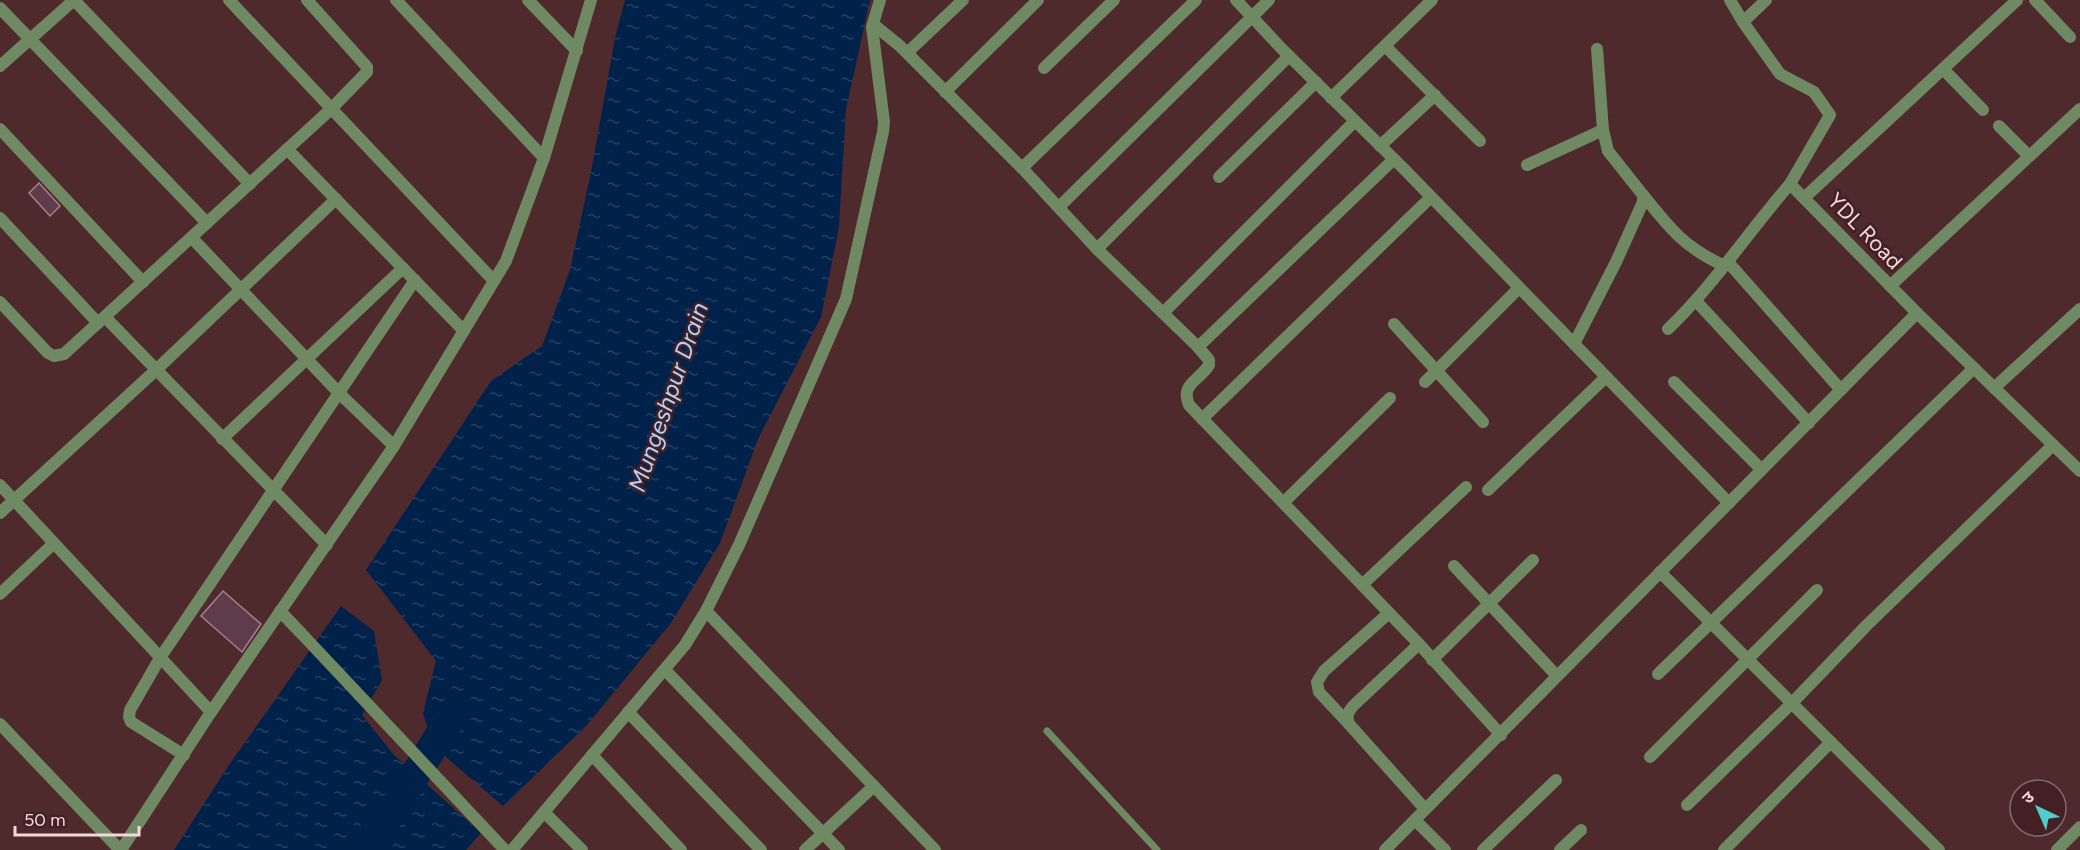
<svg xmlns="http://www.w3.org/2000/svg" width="2080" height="850" font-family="Figtree,'Noto Sans Devanagari',sans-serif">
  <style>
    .water { fill: url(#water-ripples) }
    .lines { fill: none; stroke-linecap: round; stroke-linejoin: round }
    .river { stroke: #00214a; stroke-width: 30 }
    .building { fill: #5f3c49; stroke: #a7808e; stroke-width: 1.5 }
    .service { stroke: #6f8962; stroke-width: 7 }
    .minor { stroke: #6f8962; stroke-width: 12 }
    .tertiary { stroke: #6f8962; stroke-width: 12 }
    .labels { text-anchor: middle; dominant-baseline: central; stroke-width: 5; stroke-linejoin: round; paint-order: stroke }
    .street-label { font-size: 22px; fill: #f1d9da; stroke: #422023 }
    .water-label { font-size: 24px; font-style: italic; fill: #b2d3fe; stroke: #422023 }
  </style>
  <defs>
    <pattern id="water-ripples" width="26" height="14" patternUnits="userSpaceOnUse" patternTransform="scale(1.5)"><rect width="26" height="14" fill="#00214a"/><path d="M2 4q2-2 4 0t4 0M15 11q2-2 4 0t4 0" fill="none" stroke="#264164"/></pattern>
  </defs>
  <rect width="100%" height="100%" fill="#4e2a2d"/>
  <g class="water">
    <polygon points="625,0 870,0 846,109 839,227 821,317 758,439 720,543 671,623 587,725 503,806 433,746 423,713 436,661 366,570 491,381 542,346 570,270 591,172 615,38"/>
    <polygon points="341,606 374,631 382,680 362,715 393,754 481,833 466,850 174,850 229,765"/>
  </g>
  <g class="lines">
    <polyline class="river" points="358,850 387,819 456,710"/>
  </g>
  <g class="building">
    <polygon points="39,183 60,206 50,216 29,193"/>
    <polygon points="223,591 261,624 242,652 201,616"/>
  </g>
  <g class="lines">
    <polyline class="service" points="1047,731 1157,850"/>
    <g class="minor">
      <polyline points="74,0 250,184"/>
      <polyline points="229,0 494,281"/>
      <polyline points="396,0 544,158"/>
      <polyline points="528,0 577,51"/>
      <polyline points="1236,0 1282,49 1405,170 1729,503"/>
      <polyline points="2035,0 2070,37"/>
      <polyline points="0,8 207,223"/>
      <polyline points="1743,22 1766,0"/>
      <path d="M873 24 900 46 1022 168 1097 249 1198 347 1209 360V365C1199 381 1180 384 1189 405L1419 644 1501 735"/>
      <polyline points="1385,46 1480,141"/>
      <polyline points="907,53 963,0"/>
      <polyline points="0,66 74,0"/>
      <polyline points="1044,68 1114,0"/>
      <polyline points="1943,69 1983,110"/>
      <polyline points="945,92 1038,0"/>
      <polyline points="1331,98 1432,0"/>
      <polyline points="1999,126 2029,156"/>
      <polyline points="0,129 143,282"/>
      <polyline points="1380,146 1435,95"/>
      <polyline points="287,149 464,331"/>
      <polyline points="1527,165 1603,130"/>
      <polyline points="1022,168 1196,0"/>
      <polyline points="1219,177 1316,82"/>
      <path d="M1643 195C1670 229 1685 248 1725 266"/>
      <polyline points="1804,198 2017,0"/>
      <polyline points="1059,207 1269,0"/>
      <polyline points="0,218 98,323"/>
      <polyline points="192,238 339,393 394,446"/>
      <polyline points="1097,249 1289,56"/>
      <polyline points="1728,262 1841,390"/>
      <polyline points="1890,286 2080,109"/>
      <polyline points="1696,301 1809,423"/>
      <polyline points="0,302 48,353 54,356 64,354 330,110 367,72 367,67 307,0"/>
      <polyline points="1163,313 1355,121"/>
      <polyline points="105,317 327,545"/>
      <polyline points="1394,324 1483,422"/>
      <path d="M1668 329C1714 285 1748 232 1790 184"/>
      <polyline points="1574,344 1616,262 1643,202 1643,195 1608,151 1603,130 1597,49"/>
      <polyline points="1198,347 1394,159"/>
      <polyline points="1425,382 1519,288"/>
      <polyline points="1674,382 1761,469"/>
      <polyline points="1994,388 2080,309"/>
      <polyline points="1202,419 1431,197"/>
      <polyline points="222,439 403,268"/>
      <polyline points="0,485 211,712"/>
      <polyline points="1488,490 1606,377"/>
      <polyline points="1284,502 1390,398"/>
      <polyline points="0,513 156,370 336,199"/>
      <polyline points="1454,566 1557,676"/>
      <polyline points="1660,572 1939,850"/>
      <polyline points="1362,585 1466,487"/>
      <polyline points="0,594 54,543"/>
      <polyline points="280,611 300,632"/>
      <polyline points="706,611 935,850"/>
      <path d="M1419 644 1353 706C1348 712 1346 716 1349 724L1425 809"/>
      <polyline points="1432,660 1533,560"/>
      <polyline points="665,670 839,850"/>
      <polyline points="1658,674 1974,368"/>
      <polyline points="628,712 761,850"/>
      <polyline points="1349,724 1319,692 1317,682 1324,671 1389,613"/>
      <polyline points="184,755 131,722 129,717 130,710 160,658 415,280"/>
      <polyline points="592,755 681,850"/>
      <polyline points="1650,757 1817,590"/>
      <polyline points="1687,805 1792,703 1867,625 2053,445"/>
      <polyline points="544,812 582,850"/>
      <polyline points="1415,820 1445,850"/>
      <polyline points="805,850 874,786"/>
      <polyline points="1385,850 1917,313"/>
      <polyline points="1483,850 1556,780"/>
      <polyline points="1560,850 1581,830"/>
      <polyline points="1724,850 1831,742"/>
      <polyline points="2057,850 2080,827"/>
    </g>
    <g class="tertiary">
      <polyline points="1730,0 1743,22 1780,74 1814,92 1830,115 1790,184 1917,313 2080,471"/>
      <polyline points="300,632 505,850"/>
      <polyline points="0,724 120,850"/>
      <polyline points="121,850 211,712 394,446 506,261 544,158 591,0"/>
      <polyline points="512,850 685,645 706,611 739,545 846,299 883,132 884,122 872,27 880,0"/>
    </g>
  </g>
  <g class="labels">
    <g class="street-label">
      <text transform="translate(1865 231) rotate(46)">YDL Road</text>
    </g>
    <g class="water-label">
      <text transform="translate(668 397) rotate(-71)">Mungeshpur Drain</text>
    </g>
  </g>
  <g transform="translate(2038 808) rotate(316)"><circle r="28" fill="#422023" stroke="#886a6c" stroke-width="1.5"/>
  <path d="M0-4.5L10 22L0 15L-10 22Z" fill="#52cdcd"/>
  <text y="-9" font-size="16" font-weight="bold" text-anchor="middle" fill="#f1d9da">उ</text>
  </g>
  <path d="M15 826v9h124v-9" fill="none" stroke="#f1d9da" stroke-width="3"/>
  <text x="24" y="826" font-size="18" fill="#f1d9da" stroke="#422023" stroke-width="4.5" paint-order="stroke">50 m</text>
</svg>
